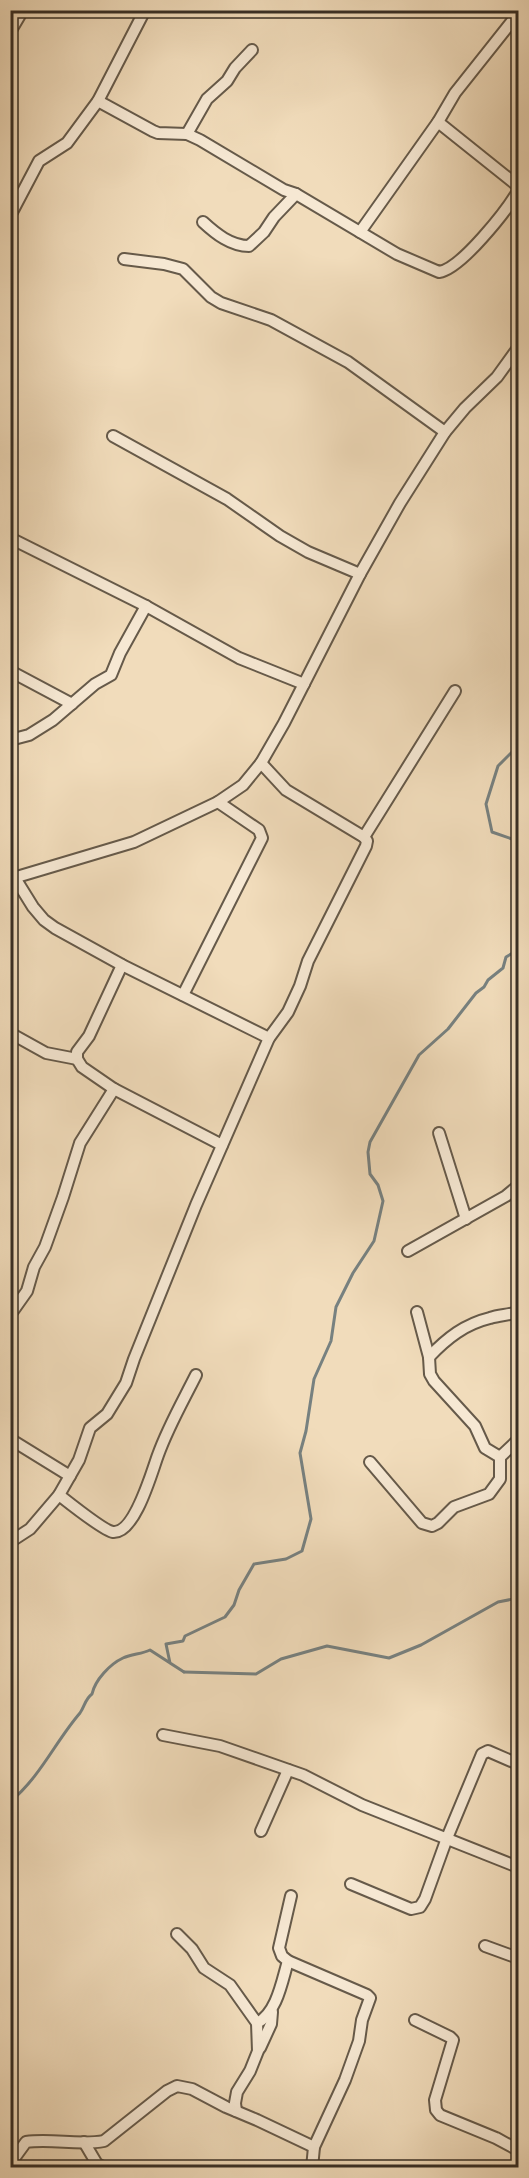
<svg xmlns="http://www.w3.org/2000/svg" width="529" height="2178" font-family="Cardo,serif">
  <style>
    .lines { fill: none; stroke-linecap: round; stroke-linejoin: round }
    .stream { stroke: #778180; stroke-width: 3 }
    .minor-casing { stroke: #665a4a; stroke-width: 14 }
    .minor { stroke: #f6e8d3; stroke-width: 10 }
  </style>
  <rect width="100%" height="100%" fill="#f1dcbb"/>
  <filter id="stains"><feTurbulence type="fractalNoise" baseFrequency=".00333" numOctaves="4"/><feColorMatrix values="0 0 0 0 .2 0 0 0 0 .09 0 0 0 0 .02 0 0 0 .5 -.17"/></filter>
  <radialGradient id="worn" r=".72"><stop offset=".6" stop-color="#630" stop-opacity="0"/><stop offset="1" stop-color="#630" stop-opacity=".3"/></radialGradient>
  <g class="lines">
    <g class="stream">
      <polyline points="518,746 498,766 486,804 492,832 518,841"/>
      <polyline points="184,1672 256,1674 281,1659 327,1646 389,1658 421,1645 498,1602 518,1598"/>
      <path d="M10 1802C41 1776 55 1742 80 1713 85 1706 85 1699 92 1694 95 1680 110 1664 123 1658 132 1654 142 1654 150 1650L184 1672 170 1663 166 1644 183 1641 185 1636 225 1617 234 1605 239 1590 254 1564 286 1559 302 1551 311 1519 300 1453 306 1431 314 1379 331 1341 336 1307 353 1273 374 1241 383 1201 378 1185 370 1174 368 1152 370 1142 419 1055 448 1029 476 993 484 987 488 980 503 968 506 957 518 950"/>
    </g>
    <defs>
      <g id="minor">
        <polyline points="10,32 23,10"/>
        <path d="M98 101 153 131 158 133 187 134 200 140 284 190 296 194 397 254 439 272C461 269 507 210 518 191"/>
        <polyline points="438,122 518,186"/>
        <polyline points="187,134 207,99 227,81 235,68 252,50"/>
        <polyline points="10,216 39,161 67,143 98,101 145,10"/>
        <path d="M203 222C216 234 231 246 249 246L264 232 274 217 296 194"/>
        <polyline points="360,232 438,122 455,93 517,15"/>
        <polyline points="124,259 164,264 183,269 211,297 221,303 271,320 348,362 445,432"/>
        <polyline points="113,436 227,499 280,536 308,552 360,574"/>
        <polyline points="10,538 146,606 239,658 304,684"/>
        <polyline points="10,671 72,704"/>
        <polyline points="10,740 29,735 53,720 95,684 111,675 120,653 146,606"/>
        <polyline points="364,837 455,691"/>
        <polyline points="15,878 33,907 44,920 55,928 122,965 269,1038"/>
        <polyline points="10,879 134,842 218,802 243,785 261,763 284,723 360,574 400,503 445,432 465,408 497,377 518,348"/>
        <polyline points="122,965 89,1036 77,1052 77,1059 82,1067 114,1089 222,1145"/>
        <polyline points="183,995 262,838 259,830 218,802"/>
        <polyline points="10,1033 46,1053 77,1059"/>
        <polyline points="439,1133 466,1219"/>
        <polyline points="408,1251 506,1196 518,1186"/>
        <polyline points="417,1312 429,1357 430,1374 434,1381 475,1426 485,1448 500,1457 518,1440"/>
        <polyline points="10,1315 27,1291 34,1267 45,1247 63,1197 80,1143 114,1089"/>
        <path d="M429 1357C447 1338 465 1324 490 1318 499 1315 509 1315 518 1312"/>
        <polyline points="10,1439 70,1476"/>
        <polyline points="370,1462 422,1523 432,1526 438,1523 454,1507 489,1494 500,1479 500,1457"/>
        <path d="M59 1495C68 1502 104 1531 113 1532 135 1534 152 1471 158 1455 168 1427 183 1401 196 1375"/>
        <polyline points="10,1542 30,1529 59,1495 79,1460 90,1428 107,1414 126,1383 134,1359 196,1205 269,1038 288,1012 300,986 308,961 366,846 367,841 364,837 286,790 261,763"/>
        <polyline points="163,1735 220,1746 303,1775 362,1805 518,1867"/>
        <polyline points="261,1831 288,1770"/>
        <polyline points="351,1884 411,1909 420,1907 425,1899 447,1838 482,1754 488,1751 518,1764"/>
        <polyline points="177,1934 192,1949 204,1968 230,1985 257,2023 258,2051 250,2071 237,2092 235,2103 236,2111"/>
        <polyline points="485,1946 518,1958"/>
        <polyline points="288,1961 367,1995 370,1998 362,2020 359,2041 345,2080 314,2147 312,2168"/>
        <polyline points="415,2020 450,2037 453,2040 435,2100 436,2110 440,2115 496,2138 518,2150"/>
        <path d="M257 2023C277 2013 282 1981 288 1961L282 1956 279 1948 291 1896"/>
        <polyline points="260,2048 271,2024 272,2012"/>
        <polyline points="84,2142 97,2164 105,2168"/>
        <path d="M10 2164 26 2142C52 2138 79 2146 104 2141L167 2091 177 2086 192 2089 226 2107 257 2120 314 2147"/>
        <polyline points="116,2168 121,2168"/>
      </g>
    </defs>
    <use href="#minor" class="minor-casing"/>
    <use href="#minor" class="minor"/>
  </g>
  <rect width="529" height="2178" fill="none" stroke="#f1dcbb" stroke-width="36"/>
  <rect x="12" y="12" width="505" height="2154" fill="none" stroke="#372e25" stroke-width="3"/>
  <rect x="18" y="18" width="493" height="2142" fill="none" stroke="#372e25" stroke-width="1.5"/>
  <rect width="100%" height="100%" filter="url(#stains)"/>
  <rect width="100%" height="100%" fill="url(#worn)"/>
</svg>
